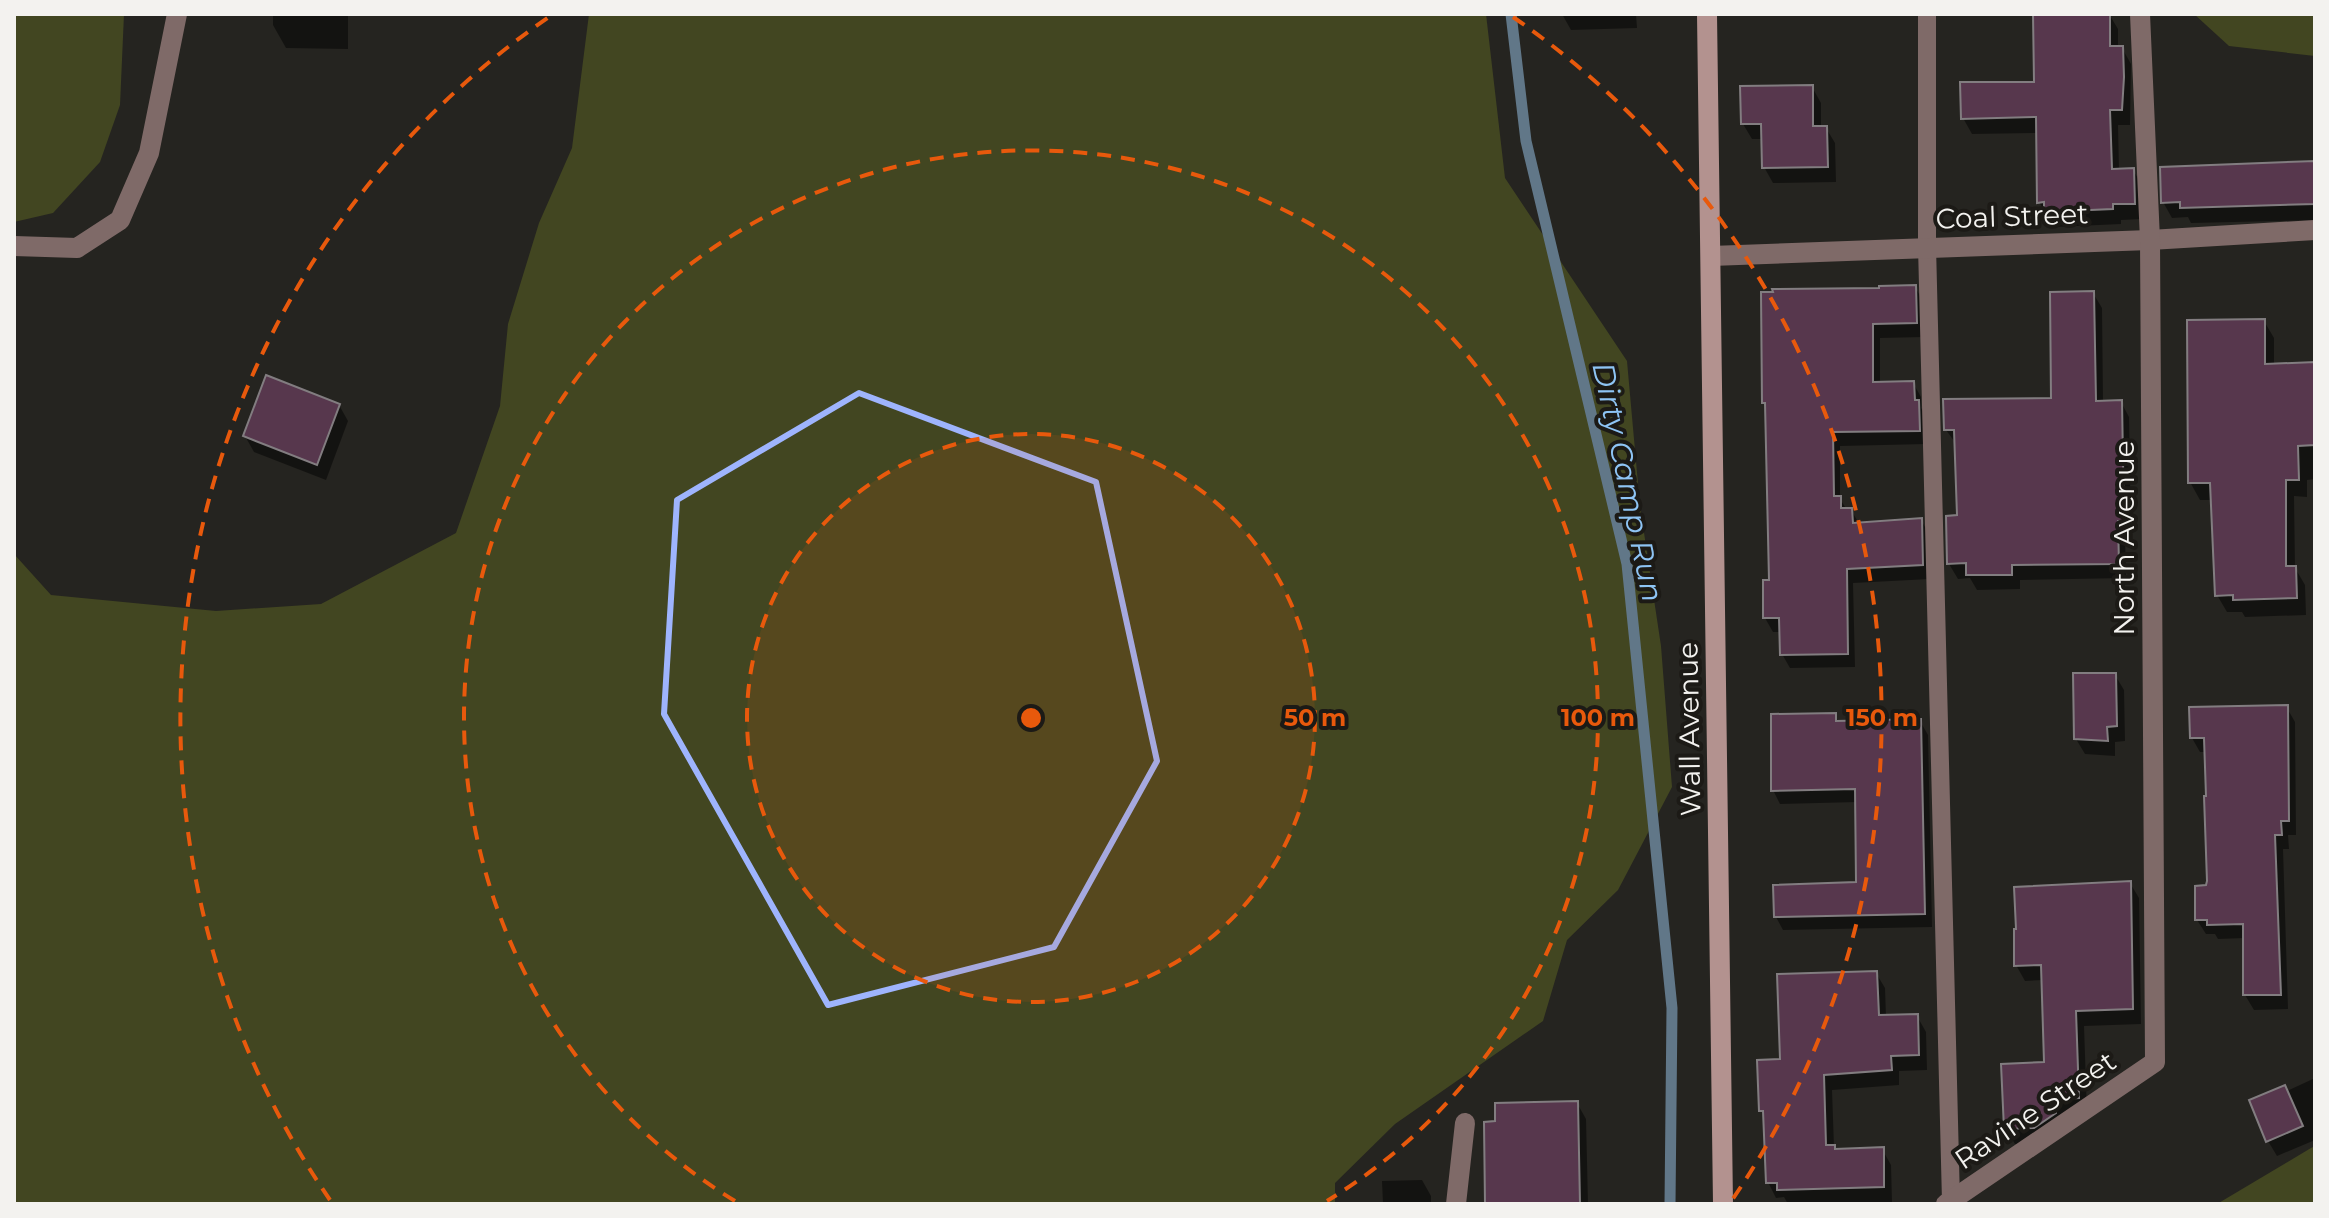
<svg xmlns="http://www.w3.org/2000/svg" width="2329" height="1218" font-family="Montserrat,sans-serif">
  <style>
    .green { fill: #424621 }
    .shadow { fill: #0007 }
    .lines { fill: none; stroke-linecap: round; stroke-linejoin: round }
    .stream { stroke: #617788; stroke-width: 11 }
    .building { fill: #57374d; stroke: #827d80; stroke-width: 2 }
    .lane { stroke: #7f6a68; stroke-width: 18 }
    .street { stroke: #7f6a68; stroke-width: 20 }
    .secondary { stroke: #b3928f; stroke-width: 20 }
    .marked { fill: none; stroke: #9eb4fd; stroke-width: 6; stroke-linejoin: round }
    .ring { fill: none; stroke: #e8590c; stroke-width: 4; stroke-dasharray: 14 10 }
    .labels { text-anchor: middle; dominant-baseline: central; stroke-width: 8; stroke-linejoin: round; paint-order: stroke }
    .street-label { font-size: 28px; fill: #f3f2ef; stroke: #1c1a16 }
    .water-label { font-size: 30px; font-style: italic; fill: #8ec4f4; stroke: #1c1a16 }
    .centre { fill: #e8590c; stroke: #1c1a16; stroke-width: 4 }
    .ring-label { font-size: 24px; text-anchor: middle; font-weight: bold; fill: #e8590c; stroke: #1c1a16; stroke-width: 8; stroke-linejoin: round; paint-order: stroke }
  </style>
  <rect width="100%" height="100%" fill="#252420"/>
  <g class="green">
    <polygon points="14,14 124,14 120,105 100,162 53,213 14,222"/>
    <polygon points="589,14 1486,14 1505,178 1627,361 1640,506 1661,646 1672,787 1618,890 1567,940 1543,1021 1395,1124 1335,1183 1335,1204 14,1204 14,554 51,595 216,611 321,604 456,533 500,406 508,324 539,223 572,148"/>
    <polygon points="2194,14 2315,14 2315,56 2229,46"/>
    <polygon points="2315,1146 2315,1204 2217,1204 2311,1148"/>
  </g>
  <g class="shadow">
    <polygon points="273,14 348,14 348,49 286,48 273,25"/>
    <polygon points="1562,14 1636,14 1637,28 1571,30"/>
    <polygon points="2035,14 2109,14 2118,29 2118,48 2122,48 2131,64 2130,125 2118,125 2119,170 2133,170 2142,185 2143,219 2121,220 2121,224 2055,227 2039,202 2039,133 1972,134 1963,118 2036,84"/>
    <polygon points="1812,87 1821,103 1821,128 1826,128 1835,143 1836,182 1773,183 1764,167 1764,139 1752,139 1743,124"/>
    <polygon points="2315,163 2315,220 2191,223 2188,217 2172,218 2163,202"/>
    <polygon points="1915,287 1923,301 1924,337 1880,338 1880,383 1913,383 1921,397 1921,408 1926,416 1927,444 1840,446 1840,499 1847,510 1851,510 1860,525 1921,520 1929,534 1930,579 1853,583 1855,667 1790,668 1782,654 1781,632 1773,632 1765,618 1771,582 1767,408 1764,402"/>
    <polygon points="2093,293 2102,308 2103,402 2121,402 2129,417 2131,535 2125,535 2126,578 2020,580 2020,589 1977,590 1970,578 1958,579 1949,564 1959,517 1957,445 1946,430 2053,400"/>
    <polygon points="2264,321 2274,338 2274,365 2315,363 2315,479 2307,480 2307,497 2294,496 2295,568 2305,585 2306,615 2245,617 2242,612 2227,612 2217,595 2213,500 2200,500 2190,482"/>
    <polygon points="339,405 348,421 326,480 254,452 245,436"/>
    <polygon points="2115,675 2124,690 2125,741 2115,742 2115,756 2085,754 2076,739"/>
    <polygon points="2287,708 2295,722 2296,835 2288,835 2289,849 2283,849 2288,1009 2254,1010 2245,995 2245,938 2218,939 2215,934 2206,934 2197,920 2208,887 2207,752 2200,752 2192,738"/>
    <polygon points="1835,715 1839,723 1920,721 1928,735 1932,927 1783,930 1776,917 1858,884 1858,802 1780,804 1773,790"/>
    <polygon points="2130,883 2139,898 2141,1024 2084,1026 2087,1113 2044,1143 2015,1144 2006,1129 2046,1064 2043,980 2025,981 2016,965"/>
    <polygon points="1876,973 1885,988 1886,1017 1917,1016 1926,1032 1927,1070 1899,1071 1899,1085 1832,1090 1834,1147 1836,1151 1882,1149 1891,1165 1892,1202 1788,1204 1784,1197 1776,1198 1768,1182 1765,1117 1761,1110 1782,1061"/>
    <polygon points="2315,1078 2315,1140 2277,1156 2268,1141 2287,1091"/>
    <polygon points="1577,1103 1586,1119 1588,1204 1487,1204"/>
    <polygon points="1422,1180 1431,1196 1431,1204 1383,1204 1382,1181"/>
  </g>
  <g class="lines">
    <polyline class="stream" points="1511,14 1526,141 1627,564 1672,1008 1670,1204"/>
  </g>
  <g class="building">
    <polygon points="2033,14 2110,14 2110,46 2123,46 2124,77 2122,110 2110,110 2112,169 2134,168 2135,204 2113,204 2113,209 2044,212 2044,202 2037,203 2036,117 1961,119 1960,82 2034,82"/>
    <polygon points="1813,85 1813,126 1827,126 1828,167 1762,168 1761,124 1741,124 1740,86"/>
    <polygon points="2315,161 2315,204 2180,208 2180,202 2161,203 2160,167"/>
    <polygon points="1916,285 1917,323 1873,324 1873,382 1914,381 1915,400 1919,400 1920,431 1833,432 1834,496 1841,496 1841,508 1852,508 1853,523 1922,518 1923,565 1847,569 1848,654 1780,655 1779,618 1763,618 1763,580 1769,580 1765,403 1762,403 1761,292 1773,292 1772,289 1879,288 1879,286"/>
    <polygon points="2094,291 2096,401 2122,400 2124,521 2118,521 2119,564 2012,565 2012,575 1966,575 1966,563 1947,564 1946,516 1957,515 1954,430 1944,430 1943,399 2051,398 2050,292"/>
    <polygon points="2265,319 2265,364 2315,362 2315,445 2298,446 2299,480 2286,480 2286,566 2296,566 2297,598 2233,600 2233,595 2215,596 2210,483 2188,483 2187,320"/>
    <polygon points="266,375 340,404 317,465 243,436"/>
    <polygon points="2073,673 2116,673 2117,726 2107,727 2108,741 2074,739"/>
    <polygon points="2288,705 2289,821 2281,821 2282,835 2275,835 2281,995 2243,995 2243,924 2207,925 2207,920 2195,920 2195,886 2206,885 2207,881 2204,796 2206,796 2204,738 2190,738 2189,707"/>
    <polygon points="1836,713 1836,721 1921,719 1925,914 1774,917 1773,885 1856,882 1855,789 1771,791 1771,714"/>
    <polygon points="2131,881 2133,1009 2076,1011 2079,1098 2056,1099 2056,1113 2034,1128 2004,1129 2001,1064 2044,1062 2041,965 2014,966 2014,929 2016,929 2014,887"/>
    <polygon points="1877,971 1879,1015 1918,1014 1919,1055 1891,1056 1892,1070 1824,1075 1826,1145 1835,1145 1835,1149 1884,1147 1884,1187 1777,1190 1777,1183 1766,1183 1763,1111 1759,1111 1757,1060 1780,1059 1777,974"/>
    <polygon points="2285,1085 2303,1126 2266,1142 2249,1100"/>
    <polygon points="1578,1101 1580,1204 1485,1204 1484,1122 1495,1121 1495,1103"/>
  </g>
  <g class="lines">
    <polyline class="lane" points="1927,14 1927,246 1951,1201"/>
    <g class="street">
      <polyline points="14,246 77,248 120,220 149,153 177,14"/>
      <polyline points="1711,256 2150,240 2315,230"/>
      <polyline points="1456,1204 1465,1123"/>
      <polyline points="1946,1204 2155,1062 2150,240 2140,14"/>
    </g>
    <polyline class="secondary" points="1707,14 1723,1204"/>
  </g>
  <path class="marked" d="M859 393 1096 482 1157 761 1054 947 828 1005 664 714 677 500Z"/>
  <circle cx="1031" cy="718" r="284" fill="#e8590c" fill-opacity=".12"/>
  <g class="ring">
    <circle cx="1031" cy="718" r="284"/>
    <path d="M735 1201A567 567 0 1 1 1327 1201"/>
    <path d="M330 1200A851 851 0 0 1 549 17M1513 17A851 851 0 0 1 1732 1200"/>
  </g>
  <g class="labels">
    <g class="street-label">
      <text transform="translate(2012 216) rotate(-2)">Coal Street</text>
      <text transform="translate(2124 538) rotate(-90)">North Avenue</text>
      <text transform="translate(1689 729) rotate(-91)">Wall Avenue</text>
      <text transform="translate(2035 1110) rotate(-34)">Ravine Street</text>
    </g>
    <g class="water-label">
      <text transform="translate(1628 482) rotate(78)">Dirty Camp Run</text>
    </g>
  </g>
  <circle cx="1031" cy="718" r="12" class="centre"/>
  <g class="ring-label">
    <text x="1315" y="726">50 m</text>
    <text x="1598" y="726">100 m</text>
    <text x="1882" y="726">150 m</text>
  </g>
  <rect width="2329" height="1218" fill="none" stroke="#f3f2ef" stroke-width="32"/>
</svg>
